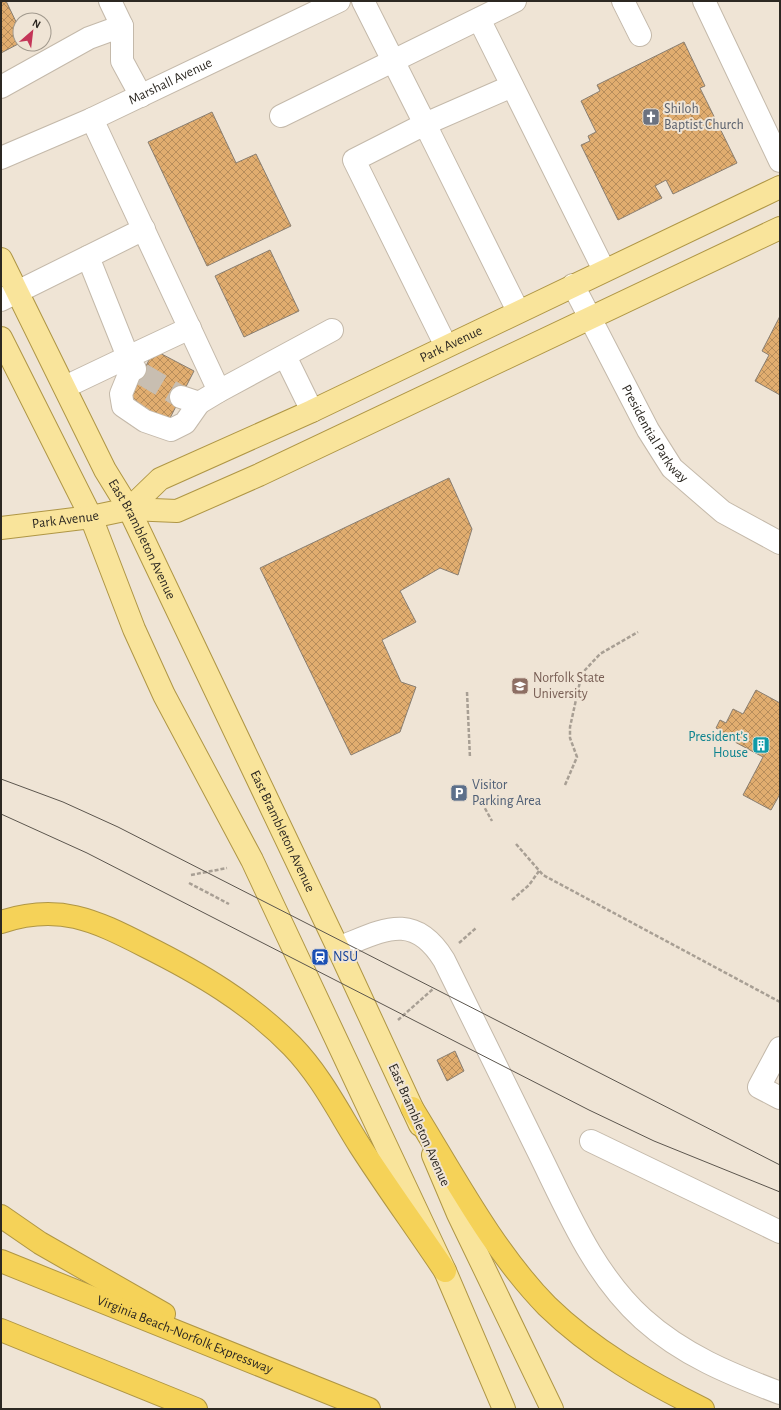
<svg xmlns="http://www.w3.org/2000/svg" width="781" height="1410" font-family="'Alegreya Sans',sans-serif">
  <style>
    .building { fill: url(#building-cross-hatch); stroke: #897e71 }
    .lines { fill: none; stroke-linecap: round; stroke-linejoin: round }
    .minor-tunnel { stroke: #c8beb1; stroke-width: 22; stroke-dasharray: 22 11; stroke-linecap: butt }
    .minor-casing { stroke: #c4b9aa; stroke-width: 24 }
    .major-casing { stroke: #af9645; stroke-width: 24 }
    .highway-casing { stroke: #af9645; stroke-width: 24 }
    .path { stroke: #a89f94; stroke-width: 2.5; stroke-dasharray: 4 2; stroke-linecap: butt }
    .minor { stroke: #fff; stroke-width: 22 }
    .major { stroke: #f9e49b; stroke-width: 22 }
    .highway { stroke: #f5d258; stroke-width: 22 }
    .tram { stroke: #5c564e; stroke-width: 1 }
    .labels { text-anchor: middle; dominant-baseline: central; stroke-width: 4; stroke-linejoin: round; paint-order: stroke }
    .street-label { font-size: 14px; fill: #2c2822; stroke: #efe4d5 }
    .worship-label { font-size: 14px; fill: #5b616d; stroke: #efe4d5; text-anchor: start }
    .education-label { font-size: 14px; fill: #785e54; stroke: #efe4d5; text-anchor: start }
    .culture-label { font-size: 14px; fill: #0d838f; stroke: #efe4d5; text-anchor: end }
    .service-label { font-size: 14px; fill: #4e5e75; stroke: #efe4d5; text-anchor: start }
    .transit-label { font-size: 14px; fill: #164399; stroke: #efe4d5; text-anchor: start }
  </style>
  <defs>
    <pattern id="building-cross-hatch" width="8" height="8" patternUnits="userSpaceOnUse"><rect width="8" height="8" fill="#e1ad6f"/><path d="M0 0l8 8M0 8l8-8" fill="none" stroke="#b78d5b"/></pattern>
  </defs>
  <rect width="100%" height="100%" fill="#efe4d5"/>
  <g class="building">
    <polygon points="1,1 6,1 20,30 20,43 1,53"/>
    <polygon points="684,42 705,86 700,88 737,163 673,194 666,180 655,186 662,198 618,220 581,145 590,141 588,136 596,132 581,101 600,91 597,85"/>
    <polygon points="212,112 236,163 256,154 291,226 207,266 148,142"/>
    <polygon points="270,250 299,311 244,337 215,276"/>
    <polygon points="780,316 780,395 755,381 769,355 762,351"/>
    <polygon points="154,350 194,371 168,422 128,402"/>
    <polygon points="449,478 472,529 458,575 440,568 400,591 416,622 382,640 401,682 416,687 400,732 351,755 260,568"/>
    <polygon points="756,690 780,703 780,794 771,810 743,795 763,757 720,734 722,731 716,728 720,720 726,723 733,709 743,714"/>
    <polygon points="455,1051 464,1071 447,1081 437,1060"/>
  </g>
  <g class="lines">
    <polyline class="minor-tunnel" points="142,374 181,397"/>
    <defs>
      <g id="minor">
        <polyline points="110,1 122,26 122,61 141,96"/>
        <polyline points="363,1 425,124 512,86"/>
        <polyline points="623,1 640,35"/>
        <polyline points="704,1 780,161"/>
        <polyline points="479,19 604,270"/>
        <polyline points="1,87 89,38 122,26"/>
        <polyline points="281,116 515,1"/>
        <polyline points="92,119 219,391"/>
        <path id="s1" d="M1 158 92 119 339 1"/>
        <path id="s2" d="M573 285 648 430 672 468 723 512 780 543"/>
        <polyline points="1,300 144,229"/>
        <polyline points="446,346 354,160 425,124 518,311"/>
        <polyline points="285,356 312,411"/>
        <polyline points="132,367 121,394 123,406 145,421 171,430 185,423 199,403"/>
        <polyline points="135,369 132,367 128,357 190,328"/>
        <polyline points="65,387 128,357 88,257"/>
        <polyline points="181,397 199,403 219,391 332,330"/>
        <path d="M338 948C382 931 413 910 444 960 475 1023 506 1085 536 1147 566 1207 592 1273 643 1319 683 1355 730 1374 780 1393"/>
        <polyline points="780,1048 759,1087 780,1098"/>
        <polyline points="591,1141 780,1232"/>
      </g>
      <g id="major">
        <path id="s3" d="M1 259 105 470 129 509 338 948 420 1125"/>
        <polyline points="1,338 91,517 134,629 164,695 252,860 281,922 445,1271 504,1409"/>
        <path id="s4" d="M129 509 160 479 312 411 780 187"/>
        <path id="s5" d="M1 528 91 517 129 509 177 511 259 475 780 228"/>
        <polyline points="433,1155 458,1214 552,1409"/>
      </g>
      <g id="highway">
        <path d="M1 922C59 903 94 920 145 946 199 973 249 1002 292 1046 321 1076 338 1111 360 1146 387 1188 417 1229 445 1271"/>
        <path d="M412 1108C453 1174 493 1251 547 1306 592 1350 648 1382 703 1409"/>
        <polyline points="1,1216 40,1243 164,1314"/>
        <path id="s6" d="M1 1261 369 1409"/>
        <polyline points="1,1330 196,1409"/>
      </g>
    </defs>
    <use href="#minor" class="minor-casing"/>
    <use href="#major" class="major-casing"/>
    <use href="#highway" class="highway-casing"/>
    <g class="path">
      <polyline points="467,692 470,758"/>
      <polyline points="565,785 577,757 570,738 570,727 581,677 585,670 600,654 638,632"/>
      <polyline points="482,803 492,821"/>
      <polyline points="516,844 543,875 780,1002"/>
      <polyline points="191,875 227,868"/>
      <polyline points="189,883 229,904"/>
      <polyline points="512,900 529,885 539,871"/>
      <polyline points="459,943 476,928"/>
      <polyline points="398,1020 433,989"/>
    </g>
    <use href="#minor" class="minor"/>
    <use href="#major" class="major"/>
    <use href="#highway" class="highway"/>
    <g class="tram">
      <polyline points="1,779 63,802 118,827 780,1165"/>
      <polyline points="1,814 87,853 589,1110 654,1141 780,1192"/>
    </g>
  </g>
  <defs>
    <symbol id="church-square" viewBox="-11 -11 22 22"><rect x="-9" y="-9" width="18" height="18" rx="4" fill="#6b7280" stroke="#efe4d5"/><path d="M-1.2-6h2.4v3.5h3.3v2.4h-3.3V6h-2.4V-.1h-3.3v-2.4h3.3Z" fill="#fff"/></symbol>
    <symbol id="university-square" viewBox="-11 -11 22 22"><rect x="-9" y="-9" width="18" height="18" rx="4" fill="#8d6e63" stroke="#efe4d5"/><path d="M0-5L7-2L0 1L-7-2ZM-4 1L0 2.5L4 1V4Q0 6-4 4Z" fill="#fff"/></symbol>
    <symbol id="building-square" viewBox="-11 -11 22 22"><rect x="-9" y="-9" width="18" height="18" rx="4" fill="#0f9aa8" stroke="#efe4d5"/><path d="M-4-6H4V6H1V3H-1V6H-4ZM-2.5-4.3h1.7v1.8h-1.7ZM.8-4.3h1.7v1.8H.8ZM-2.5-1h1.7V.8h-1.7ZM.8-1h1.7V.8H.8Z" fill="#fff"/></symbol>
    <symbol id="parking-square" viewBox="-11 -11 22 22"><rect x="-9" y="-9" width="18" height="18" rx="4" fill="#5c6f8a" stroke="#efe4d5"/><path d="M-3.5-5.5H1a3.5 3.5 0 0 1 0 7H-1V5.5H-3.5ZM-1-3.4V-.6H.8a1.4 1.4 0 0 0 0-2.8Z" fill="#fff"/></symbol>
    <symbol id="station-square" viewBox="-11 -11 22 22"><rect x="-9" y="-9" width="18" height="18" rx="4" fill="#1a4fb4" stroke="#efe4d5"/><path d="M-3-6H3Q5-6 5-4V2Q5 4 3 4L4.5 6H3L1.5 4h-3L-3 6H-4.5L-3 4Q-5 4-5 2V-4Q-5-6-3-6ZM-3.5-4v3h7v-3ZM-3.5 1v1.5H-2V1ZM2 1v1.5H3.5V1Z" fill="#fff"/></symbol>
  </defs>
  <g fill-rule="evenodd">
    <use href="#church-square" x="641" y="107" width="20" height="20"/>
    <use href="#university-square" x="510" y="676" width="20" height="20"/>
    <use href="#building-square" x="751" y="735" width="20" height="20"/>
    <use href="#parking-square" x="449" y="783" width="20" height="20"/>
    <use href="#station-square" x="310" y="947" width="20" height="20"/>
  </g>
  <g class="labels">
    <g class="street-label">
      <text stroke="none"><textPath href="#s1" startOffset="186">Marshall Avenue</textPath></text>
      <text stroke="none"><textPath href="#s4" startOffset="364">Park Avenue</textPath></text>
      <text stroke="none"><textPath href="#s2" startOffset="170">Presidential Parkway</textPath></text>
      <text stroke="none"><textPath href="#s5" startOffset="65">Park Avenue</textPath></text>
      <text stroke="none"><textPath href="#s3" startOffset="314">East Brambleton Avenue</textPath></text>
      <text stroke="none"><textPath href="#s3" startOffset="638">East Brambleton Avenue</textPath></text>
      <text transform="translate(419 1125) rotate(66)">East Brambleton Avenue</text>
      <text stroke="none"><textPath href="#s6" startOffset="198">Virginia Beach-Norfolk Expressway</textPath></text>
    </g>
    <g class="worship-label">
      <text x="664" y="109">Shiloh<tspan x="664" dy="16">Baptist Church</tspan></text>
    </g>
    <g class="education-label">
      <text x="533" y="678">Norfolk State<tspan x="533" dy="16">University</tspan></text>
    </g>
    <g class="culture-label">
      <text x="748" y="737">President’s<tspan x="748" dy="16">House</tspan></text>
    </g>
    <g class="service-label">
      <text x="472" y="785">Visitor<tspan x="472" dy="16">Parking Area</tspan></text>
    </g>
    <g class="transit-label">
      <text x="333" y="957">NSU</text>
    </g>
  </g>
  <rect width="781" height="1410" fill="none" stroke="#2c2822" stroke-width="4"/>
  <g transform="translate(32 32) rotate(28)"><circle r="19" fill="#efe4d5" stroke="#a1998d"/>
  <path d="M0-3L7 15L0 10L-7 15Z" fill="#c43558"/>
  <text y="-6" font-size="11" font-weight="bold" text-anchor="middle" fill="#2c2822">N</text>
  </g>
</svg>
